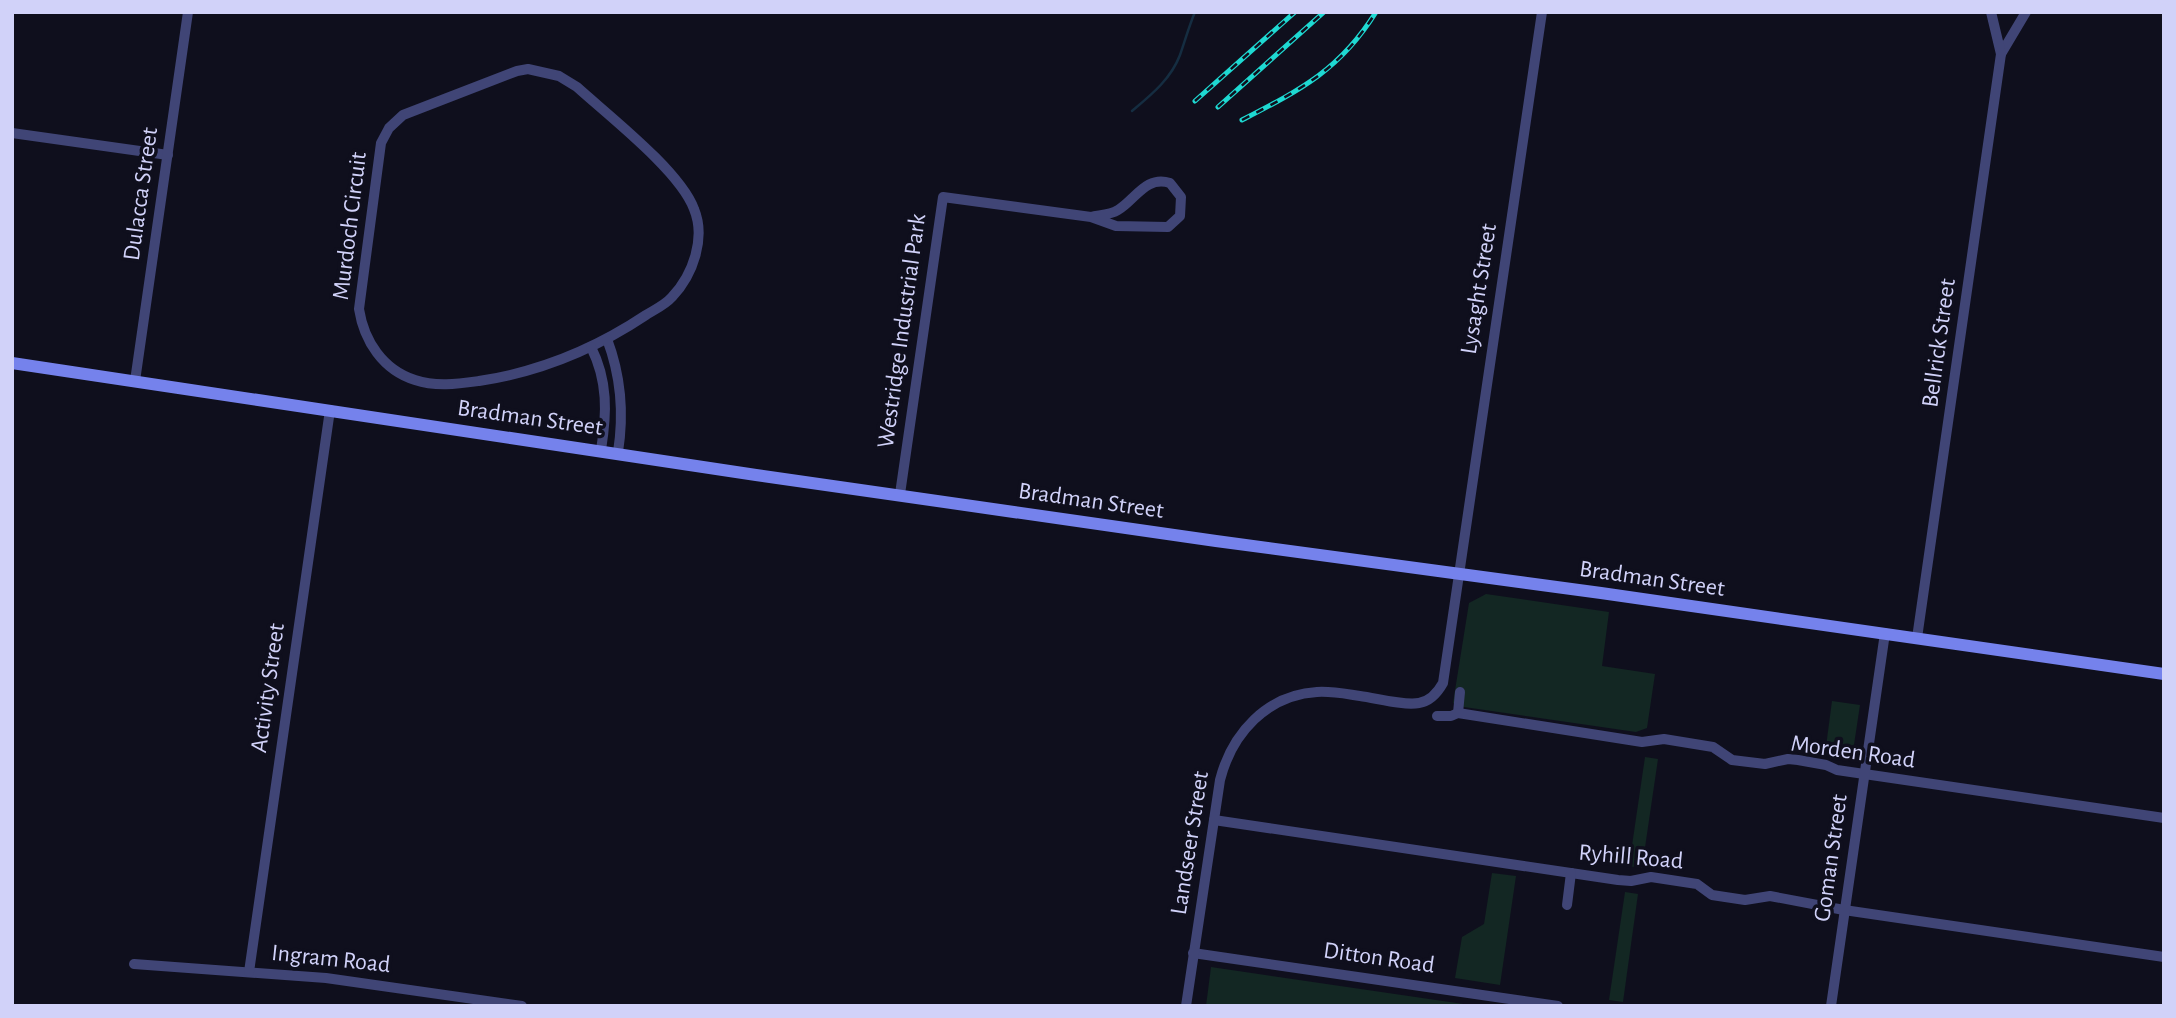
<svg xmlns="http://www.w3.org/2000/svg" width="2176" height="1018" font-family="'Alegreya Sans',sans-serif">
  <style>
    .green { fill: #132723 }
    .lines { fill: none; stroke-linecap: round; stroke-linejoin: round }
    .stream { stroke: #152d41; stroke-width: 2.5 }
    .street { stroke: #404576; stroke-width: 10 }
    .secondary { stroke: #7582ec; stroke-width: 12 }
    .rail-casing { stroke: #1ed9d2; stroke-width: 5 }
    .rail { stroke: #0f0f1d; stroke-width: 2.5; stroke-dasharray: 8; stroke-linecap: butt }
    .labels { text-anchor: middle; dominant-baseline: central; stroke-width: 7; stroke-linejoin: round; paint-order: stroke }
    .street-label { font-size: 24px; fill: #d1d2f9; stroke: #0f0f1d }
  </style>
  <rect width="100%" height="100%" fill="#0f0f1d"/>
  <g class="green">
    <polygon points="1486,594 1609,612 1602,666 1655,674 1647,728 1636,732 1464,707 1453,703 1469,603"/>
    <polygon points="1832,701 1860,705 1852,758 1825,754"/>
    <polygon points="1645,757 1658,759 1642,868 1629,866"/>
    <polygon points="1492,873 1516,876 1500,985 1455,978 1462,937 1484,924"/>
    <polygon points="1625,892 1638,894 1623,1002 1609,1000"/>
    <polygon points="1211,967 1477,1006 1206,1006"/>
  </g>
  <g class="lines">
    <path class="stream" d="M1132 111C1151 95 1171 79 1180 55 1185 41 1189 26 1195 12"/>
    <g class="street">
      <polyline points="2001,54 2026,12"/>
      <path d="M528 69 559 76 577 87C609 116 680 171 694 209 706 238 693 275 672 297 665 305 654 310 646 315 595 349 539 372 479 381 457 384 436 387 415 380 383 370 364 341 359 309L381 143 389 128 403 115 517 71Z"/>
      <polyline points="12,133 168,155"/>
      <path d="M607 339C621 376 624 414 618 452"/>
      <path d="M591 347C608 381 607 413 601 450"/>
      <polyline points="135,381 188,12"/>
      <path d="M900 494 943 197 1091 217 1116 226 1168 227 1180 216 1181 197 1170 183C1146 175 1135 200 1118 210 1110 215 1099 215 1091 217"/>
      <polyline points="1917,638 2001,54 1991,12"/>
      <polyline points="1458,713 1460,692"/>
      <polyline points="1437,716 1451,716 1458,713 1642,742 1664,739 1713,747 1732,760 1765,764 1788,759 1798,760 1826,765 1837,770 2164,818"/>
      <polyline points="1214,820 1618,880 1631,881 1651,877 1697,884 1712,895 1745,900 1770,896 1844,910 2164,957"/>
      <polyline points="1567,905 1571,873"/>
      <polyline points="1193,953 1558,1006"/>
      <polyline points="134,964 326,978 522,1006"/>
      <polyline points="249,972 330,410"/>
      <path d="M1186 1006 1220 780C1232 733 1267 695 1317 692 1332 691 1346 694 1360 696 1376 698 1404 706 1419 703 1431 701 1438 692 1443 683L1542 12"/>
      <polyline points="1831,1006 1885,633"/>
    </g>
    <polyline class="secondary" points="12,363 756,475 1216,541 1601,593 2164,674"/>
    <defs>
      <g id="rail">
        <polyline points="1195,101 1295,12"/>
        <polyline points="1218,107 1324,12"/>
        <path d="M1242 120C1300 90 1340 70 1376 12"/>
      </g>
    </defs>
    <use href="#rail" class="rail-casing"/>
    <use href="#rail" class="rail"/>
  </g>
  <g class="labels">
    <g class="street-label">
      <text transform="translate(141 194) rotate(-82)">Dulacca Street</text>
      <text transform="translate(350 226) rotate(-83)">Murdoch Circuit</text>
      <text transform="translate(1479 289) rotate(-81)">Lysaght Street</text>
      <text transform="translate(902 331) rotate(-82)">Westridge Industrial Park</text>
      <text transform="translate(1939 343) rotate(-82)">Bellrick Street</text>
      <text transform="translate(530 418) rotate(8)">Bradman Street</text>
      <text transform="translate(1091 501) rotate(8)">Bradman Street</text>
      <text transform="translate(1652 579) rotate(8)">Bradman Street</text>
      <text transform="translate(268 688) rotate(-82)">Activity Street</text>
      <text transform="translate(1853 752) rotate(8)">Morden Road</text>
      <text transform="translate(1190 843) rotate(-81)">Landseer Street</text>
      <text transform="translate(1631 857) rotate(5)">Ryhill Road</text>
      <text transform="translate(1831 858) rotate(-82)">Goman Street</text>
      <text transform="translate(1379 958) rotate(8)">Ditton Road</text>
      <text transform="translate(331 959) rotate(6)">Ingram Road</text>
    </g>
  </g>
  <rect width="2176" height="1018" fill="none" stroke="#d1d2f9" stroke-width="28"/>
</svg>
